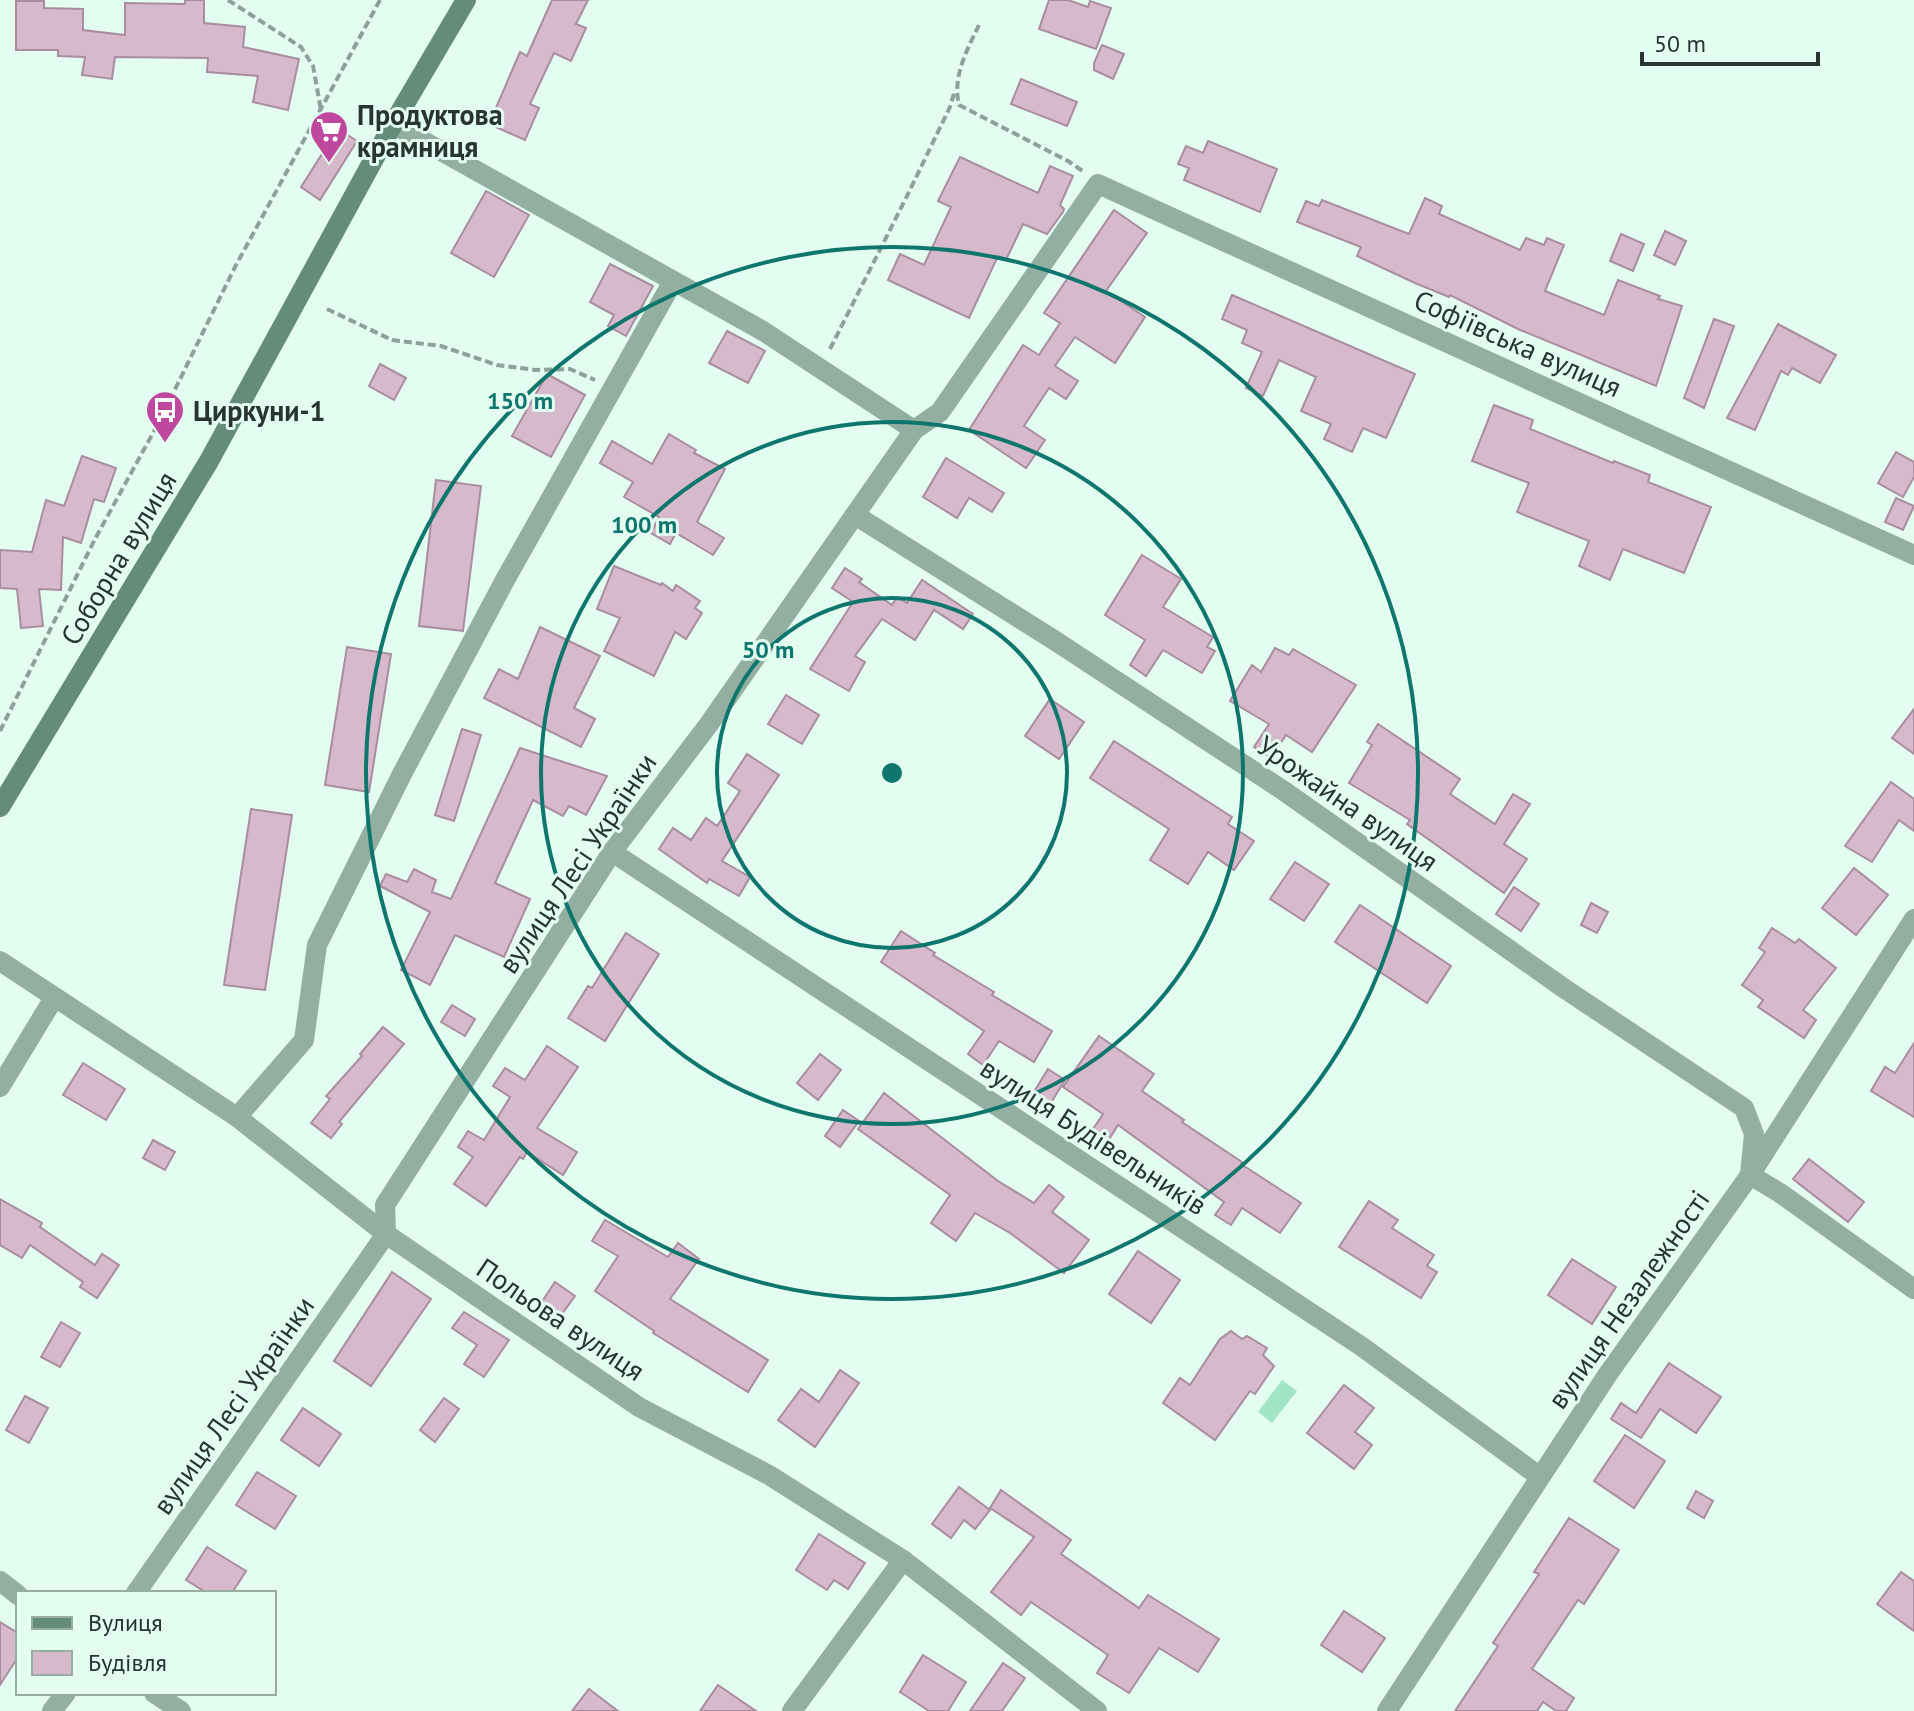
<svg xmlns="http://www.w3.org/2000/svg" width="1914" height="1711" font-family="'PT Sans',sans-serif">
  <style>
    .water { fill: #a1e5c6 }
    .building { fill: #d6b9cb; stroke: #a98d9f; stroke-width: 2 }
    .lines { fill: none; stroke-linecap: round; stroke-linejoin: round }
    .path { stroke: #8ea198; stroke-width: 4; stroke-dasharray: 8 4; stroke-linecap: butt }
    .street { stroke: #93afa2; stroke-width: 20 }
    .secondary { stroke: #638d7a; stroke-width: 20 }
    .ring { fill: none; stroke: #0f766e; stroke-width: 4 }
    .labels { text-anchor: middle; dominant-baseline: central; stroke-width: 6; stroke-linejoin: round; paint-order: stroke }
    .poi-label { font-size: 28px; font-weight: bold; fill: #28342e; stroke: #e3fdf0; text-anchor: start }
    .street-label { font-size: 28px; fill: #28342e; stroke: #e3fdf0 }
    .centre { fill: #0f766e; stroke: #e3fdf0; stroke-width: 4 }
    .ring-label { font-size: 24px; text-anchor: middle; font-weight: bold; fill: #0f766e; stroke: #e3fdf0; stroke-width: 6; stroke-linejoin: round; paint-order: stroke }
  </style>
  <rect width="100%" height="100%" fill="#e3fdf0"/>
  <polygon class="water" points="1282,1380 1297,1391 1272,1423 1258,1412"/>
  <g class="building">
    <polygon points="185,0 204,0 204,23 245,27 243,47 299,59 288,110 253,102 258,76 207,72 208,58 115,57 112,79 82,75 85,57 58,56 58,50 16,50 16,1 44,1 44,8 83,9 83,30 125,35 125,3 185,4"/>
    <polygon points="552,0 588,0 576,24 586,28 571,61 554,53 530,104 539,108 525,140 489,124 520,52 527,56"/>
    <polygon points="1049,0 1068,0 1088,7 1090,1 1111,8 1096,49 1039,29"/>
    <polygon points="1102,45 1124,54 1113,79 1094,70 1094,63"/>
    <polygon points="1021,79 1077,102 1067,126 1011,104"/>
    <polygon points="338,129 357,141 320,200 301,187"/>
    <polygon points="1208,141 1277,169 1260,212 1184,180 1189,168 1178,164 1186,146 1203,153"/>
    <polygon points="960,157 1038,193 1050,166 1073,176 1060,205 1064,209 1063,212 1047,234 1023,224 1006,260 998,256 969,318 888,280 900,254 924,265 951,207 938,201"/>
    <polygon points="486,191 529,215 494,277 451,253"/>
    <polygon points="1425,198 1442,206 1439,214 1520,250 1526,238 1544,245 1547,238 1564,245 1545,291 1604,315 1618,280 1660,296 1658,299 1682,306 1656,386 1518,329 1450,295 1449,297 1415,283 1357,256 1361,247 1297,222 1306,201 1319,206 1322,200 1409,234"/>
    <polygon points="1114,210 1147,233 1106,291 1145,317 1115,363 1075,337 1055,366 1078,381 1066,399 1049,388 1024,426 1045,440 1026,468 969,430 1023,345 1039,355 1060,323 1044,313"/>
    <polygon points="1665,231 1686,241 1675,265 1654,255"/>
    <polygon points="1621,234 1644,244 1633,271 1610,261"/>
    <polygon points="610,264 653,286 626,336 608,326 614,315 590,302"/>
    <polygon points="1232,295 1415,374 1386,438 1363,428 1352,452 1324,439 1331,424 1301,411 1316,377 1279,360 1263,396 1246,388 1262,352 1242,343 1247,330 1222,319"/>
    <polygon points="1714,319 1734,326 1704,408 1684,398"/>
    <polygon points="1778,324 1836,355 1820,383 1792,368 1788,375 1781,371 1755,430 1727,418"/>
    <polygon points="727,331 765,351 748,383 709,363"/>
    <polygon points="380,364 406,378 394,400 369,386"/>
    <polygon points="547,374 585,395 551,457 512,436"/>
    <polygon points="1494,405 1533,420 1530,429 1613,463 1614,461 1650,475 1648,482 1711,507 1684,573 1623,549 1610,580 1579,566 1589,541 1517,512 1529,483 1472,461"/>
    <polygon points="669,434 696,450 694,453 725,469 697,522 724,538 713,555 676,533 670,544 651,533 659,517 624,497 633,482 600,463 612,441 652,464"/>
    <polygon points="1896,452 1914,462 1914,477 1903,497 1878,483"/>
    <polygon points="82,456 116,468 104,502 94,499 81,543 63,537 61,590 39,589 43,626 21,628 17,589 0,588 0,550 32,552 46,500 64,506"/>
    <polygon points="946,458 1004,493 992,512 969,498 957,518 923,497"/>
    <polygon points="436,480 481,486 463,631 419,626"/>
    <polygon points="1896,498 1914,506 1903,530 1885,522"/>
    <polygon points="1142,555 1181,579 1163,607 1213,637 1207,647 1215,651 1202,673 1163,650 1146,676 1130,665 1145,640 1105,615"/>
    <polygon points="614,566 661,585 662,583 673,591 676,585 700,601 695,608 702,613 686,639 675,632 654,676 604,651 620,618 597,609"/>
    <polygon points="845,568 862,579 859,582 892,605 897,597 907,603 922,580 973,614 963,629 934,610 915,640 882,619 855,656 865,662 849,691 810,669 853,602 832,588"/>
    <polygon points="540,627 600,656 574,708 595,719 581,747 484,698 499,669 518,679"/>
    <polygon points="347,647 391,654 369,792 325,785"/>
    <polygon points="1275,648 1289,655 1293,649 1356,685 1312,752 1286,735 1271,758 1254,747 1269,724 1230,701 1252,665 1261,672"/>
    <polygon points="786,695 819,715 802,744 768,724"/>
    <polygon points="1050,699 1084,722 1059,759 1025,736"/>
    <polygon points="1914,709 1914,754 1892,738"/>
    <polygon points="1378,724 1460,779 1450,794 1495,824 1513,794 1530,804 1504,844 1527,859 1504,893 1407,824 1410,820 1349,783 1372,745 1367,742"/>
    <polygon points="462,729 481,735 454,821 435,815"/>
    <polygon points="1114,741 1232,817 1228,824 1254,841 1234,870 1208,852 1188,884 1150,860 1169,829 1090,778"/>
    <polygon points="520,748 607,776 586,815 569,806 563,816 533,800 495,883 530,899 504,957 455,935 430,985 401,970 430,912 380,886 386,874 407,882 414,869 436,880 432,892 451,899"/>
    <polygon points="747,754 779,775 722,861 750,877 739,896 709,879 707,883 659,849 673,828 691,840 706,818 717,826 740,791 728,783"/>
    <polygon points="1891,782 1914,799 1914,831 1899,820 1872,862 1845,846"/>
    <polygon points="251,809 292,815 265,990 224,985"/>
    <polygon points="1295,862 1329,884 1304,921 1270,899"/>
    <polygon points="1854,868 1888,895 1856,935 1822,908"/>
    <polygon points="1514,887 1539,904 1521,931 1496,914"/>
    <polygon points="1591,903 1608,912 1597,933 1581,925"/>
    <polygon points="1360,905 1451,966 1427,1003 1335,942"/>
    <polygon points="1772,928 1795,943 1799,939 1836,968 1803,1010 1816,1020 1804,1038 1758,1007 1763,1000 1742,985 1765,952 1759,948"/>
    <polygon points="901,931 935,953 933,955 994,992 992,995 1052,1031 1034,1062 999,1041 983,1065 968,1054 984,1031 881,962"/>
    <polygon points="626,933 659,954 605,1041 568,1018 588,986 592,988"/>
    <polygon points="452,1005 475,1019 465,1036 441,1022"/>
    <polygon points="383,1027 404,1044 339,1122 342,1124 331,1138 311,1123 330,1099 326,1096 362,1056 360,1054"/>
    <polygon points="1099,1036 1154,1074 1142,1091 1184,1120 1182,1122 1242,1162 1241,1164 1301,1203 1280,1233 1242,1208 1231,1225 1215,1215 1224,1202 1118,1125 1103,1149 1087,1138 1103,1114 1063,1087"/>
    <polygon points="1914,1043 1914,1117 1871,1091 1885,1067 1895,1073"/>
    <polygon points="547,1046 578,1067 537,1128 577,1152 563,1175 527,1152 523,1159 520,1157 486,1206 454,1184 473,1157 458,1147 468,1131 484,1140 510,1097 493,1086 505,1068 525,1080"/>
    <polygon points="820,1054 841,1070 818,1100 797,1083"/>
    <polygon points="83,1063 125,1089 106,1120 63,1095"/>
    <polygon points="1048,1069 1065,1080 1049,1106 1032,1095"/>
    <polygon points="884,1093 998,1181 1034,1203 1049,1185 1064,1197 1052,1212 1089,1240 1064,1273 1010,1233 975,1213 956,1241 931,1223 950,1195 858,1129"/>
    <polygon points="843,1110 859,1121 840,1147 825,1136"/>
    <polygon points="153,1140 175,1152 165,1170 143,1158"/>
    <polygon points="1809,1159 1864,1202 1848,1222 1793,1179"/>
    <polygon points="0,1199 42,1223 40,1227 95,1265 102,1254 119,1265 97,1298 80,1287 83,1282 30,1245 22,1258 0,1245"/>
    <polygon points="1369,1201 1398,1220 1392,1228 1434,1255 1427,1266 1437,1272 1421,1298 1339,1247"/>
    <polygon points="605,1220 668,1257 678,1243 699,1259 670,1299 768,1360 748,1392 653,1333 654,1331 595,1291 618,1256 592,1241"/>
    <polygon points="1138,1251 1180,1280 1151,1323 1109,1294"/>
    <polygon points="1572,1259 1616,1287 1592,1324 1548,1295"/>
    <polygon points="392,1272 431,1299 371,1386 334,1361"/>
    <polygon points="555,1282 575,1296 554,1325 535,1312"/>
    <polygon points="464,1312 509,1340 484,1377 464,1364 477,1345 452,1328"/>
    <polygon points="61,1322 80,1333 60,1367 41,1357"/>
    <polygon points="1231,1331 1242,1339 1247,1336 1267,1348 1263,1355 1274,1366 1255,1394 1250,1391 1215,1440 1163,1403 1180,1378 1190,1385 1220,1339"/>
    <polygon points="1669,1363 1721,1397 1696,1433 1660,1409 1641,1438 1611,1419 1621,1403 1636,1413"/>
    <polygon points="840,1370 859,1383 815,1447 778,1420 801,1389 819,1402"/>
    <polygon points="1344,1385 1374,1408 1355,1432 1372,1445 1354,1469 1307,1433"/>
    <polygon points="25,1396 48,1408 29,1443 6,1430"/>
    <polygon points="444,1398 459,1409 435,1442 420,1430"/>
    <polygon points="303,1408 341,1434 319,1466 281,1440"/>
    <polygon points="1625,1435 1665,1461 1634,1508 1594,1481"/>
    <polygon points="257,1472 296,1496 275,1529 236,1505"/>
    <polygon points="959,1487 990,1510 975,1529 964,1520 951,1538 932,1524"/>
    <polygon points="1001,1490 1071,1540 1061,1554 1139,1608 1148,1595 1219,1639 1198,1672 1159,1648 1129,1693 1097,1673 1108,1655 1031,1602 1021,1615 991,1592 1034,1537 990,1508"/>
    <polygon points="1696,1491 1713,1501 1704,1518 1687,1508"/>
    <polygon points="1569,1518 1619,1550 1584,1604 1578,1600 1532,1669 1574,1698 1566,1711 1556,1711 1543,1702 1537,1711 1455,1711 1498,1646 1493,1643 1539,1574 1534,1572"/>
    <polygon points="819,1534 865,1563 848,1589 834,1580 827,1590 796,1570"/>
    <polygon points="207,1547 246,1571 232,1593 207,1593 186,1580"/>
    <polygon points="1901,1572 1914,1581 1914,1631 1877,1604"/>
    <polygon points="1344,1611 1385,1638 1362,1672 1321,1645"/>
    <polygon points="0,1622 18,1633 18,1657 0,1685"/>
    <polygon points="923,1655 966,1682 948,1711 929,1711 900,1692"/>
    <polygon points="1003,1663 1025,1678 1002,1711 970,1711"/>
    <polygon points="718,1685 756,1711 700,1711"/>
    <polygon points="589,1689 618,1711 572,1711"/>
  </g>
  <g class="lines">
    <g class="path">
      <polyline points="228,0 301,47 313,66 321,110"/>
      <path d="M979 25C967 50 952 77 959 105L1068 161 1084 172"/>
      <polyline points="327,309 392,340 441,346 497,365 535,370 570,369 595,380"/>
      <polyline points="830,349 908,194 950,107 955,90"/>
      <polyline points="0,731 95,539 159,422 235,267 380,0"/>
    </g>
    <g class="street">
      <polyline points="393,124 763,331 914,430"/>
      <polyline points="855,515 1054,640 1284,791 1565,989 1744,1108 1754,1134 1750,1175"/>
      <polyline points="612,852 1361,1346 1539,1476"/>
      <polyline points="0,961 237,1117 386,1234 639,1407 769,1475 903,1560 1097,1711"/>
      <polyline points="0,1087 54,998"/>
      <polyline points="237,1117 304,1040 317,945 402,774 505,580 672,283"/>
      <polyline points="1750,1175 1780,1193 1914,1289"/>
      <polyline points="0,1581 18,1595"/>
      <polyline points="136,1593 386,1234 385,1205 612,852 709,724 914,430 940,412 1098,184 1914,555"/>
      <polyline points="154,1693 181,1711"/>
      <polyline points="52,1711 66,1693"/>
      <polyline points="792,1711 903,1560"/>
      <polyline points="1387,1711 1608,1374 1750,1175 1914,919"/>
    </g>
    <polyline class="secondary" points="0,807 209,461 393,124 466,0"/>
  </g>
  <g class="ring">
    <circle cx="892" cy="773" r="175"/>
    <circle cx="892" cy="773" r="351"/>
    <circle cx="892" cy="773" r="526"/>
  </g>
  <defs>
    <symbol id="supermarket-pin" viewBox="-11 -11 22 30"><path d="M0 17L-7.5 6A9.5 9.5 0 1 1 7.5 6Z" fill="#bf489f" stroke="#e3fdf0"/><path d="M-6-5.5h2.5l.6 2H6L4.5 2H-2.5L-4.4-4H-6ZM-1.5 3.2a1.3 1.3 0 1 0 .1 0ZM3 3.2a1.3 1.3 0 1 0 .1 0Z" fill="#fff"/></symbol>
    <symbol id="bus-pin" viewBox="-11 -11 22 30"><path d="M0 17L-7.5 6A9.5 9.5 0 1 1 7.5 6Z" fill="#bf489f" stroke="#e3fdf0"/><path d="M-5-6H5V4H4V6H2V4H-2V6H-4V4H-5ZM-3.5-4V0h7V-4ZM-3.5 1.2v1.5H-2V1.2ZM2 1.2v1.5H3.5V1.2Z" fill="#fff"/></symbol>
  </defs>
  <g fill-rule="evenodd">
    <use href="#supermarket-pin" x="307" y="108" width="44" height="60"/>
    <use href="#bus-pin" x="143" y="388" width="44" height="60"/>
  </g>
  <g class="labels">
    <g class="poi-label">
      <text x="357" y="114">Продуктова<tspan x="357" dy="32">крамниця</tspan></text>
      <text x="193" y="410">Циркуни-1</text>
    </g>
    <g class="street-label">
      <text transform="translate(1518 343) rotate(24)">Софіївська вулиця</text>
      <text transform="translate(118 558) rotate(-59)">Соборна вулиця</text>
      <text transform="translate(1348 803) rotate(35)">Урожайна вулиця</text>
      <text transform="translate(577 863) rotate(-56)">вулиця Лесі Українки</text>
      <text transform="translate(1094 1136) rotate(33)">вулиця Будівельників</text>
      <text transform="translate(1628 1299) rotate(-55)">вулиця Незалежності</text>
      <text transform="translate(561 1319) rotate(34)">Польова вулиця</text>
      <text transform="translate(233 1405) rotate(-55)">вулиця Лесі Українки</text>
    </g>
  </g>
  <circle cx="892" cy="773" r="12" class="centre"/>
  <g class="ring-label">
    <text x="520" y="409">150 m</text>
    <text x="644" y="533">100 m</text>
    <text x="768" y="658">50 m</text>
  </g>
  <rect x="16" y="1591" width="260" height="104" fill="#e3fdf0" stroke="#98ada2" stroke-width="2"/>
  <rect x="32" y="1617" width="40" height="12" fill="#638d7a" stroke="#98ada2" stroke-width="2"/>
  <text x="88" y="1631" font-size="24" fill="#28342e">Вулиця</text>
  <rect x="32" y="1651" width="40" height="24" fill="#d6b9cb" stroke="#98ada2" stroke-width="2"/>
  <text x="88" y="1671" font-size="24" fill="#28342e">Будівля</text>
  <path d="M1642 52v12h176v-12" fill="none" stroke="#28342e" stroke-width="4"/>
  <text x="1654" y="52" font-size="24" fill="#28342e" stroke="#e3fdf0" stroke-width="6" paint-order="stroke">50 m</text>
</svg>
